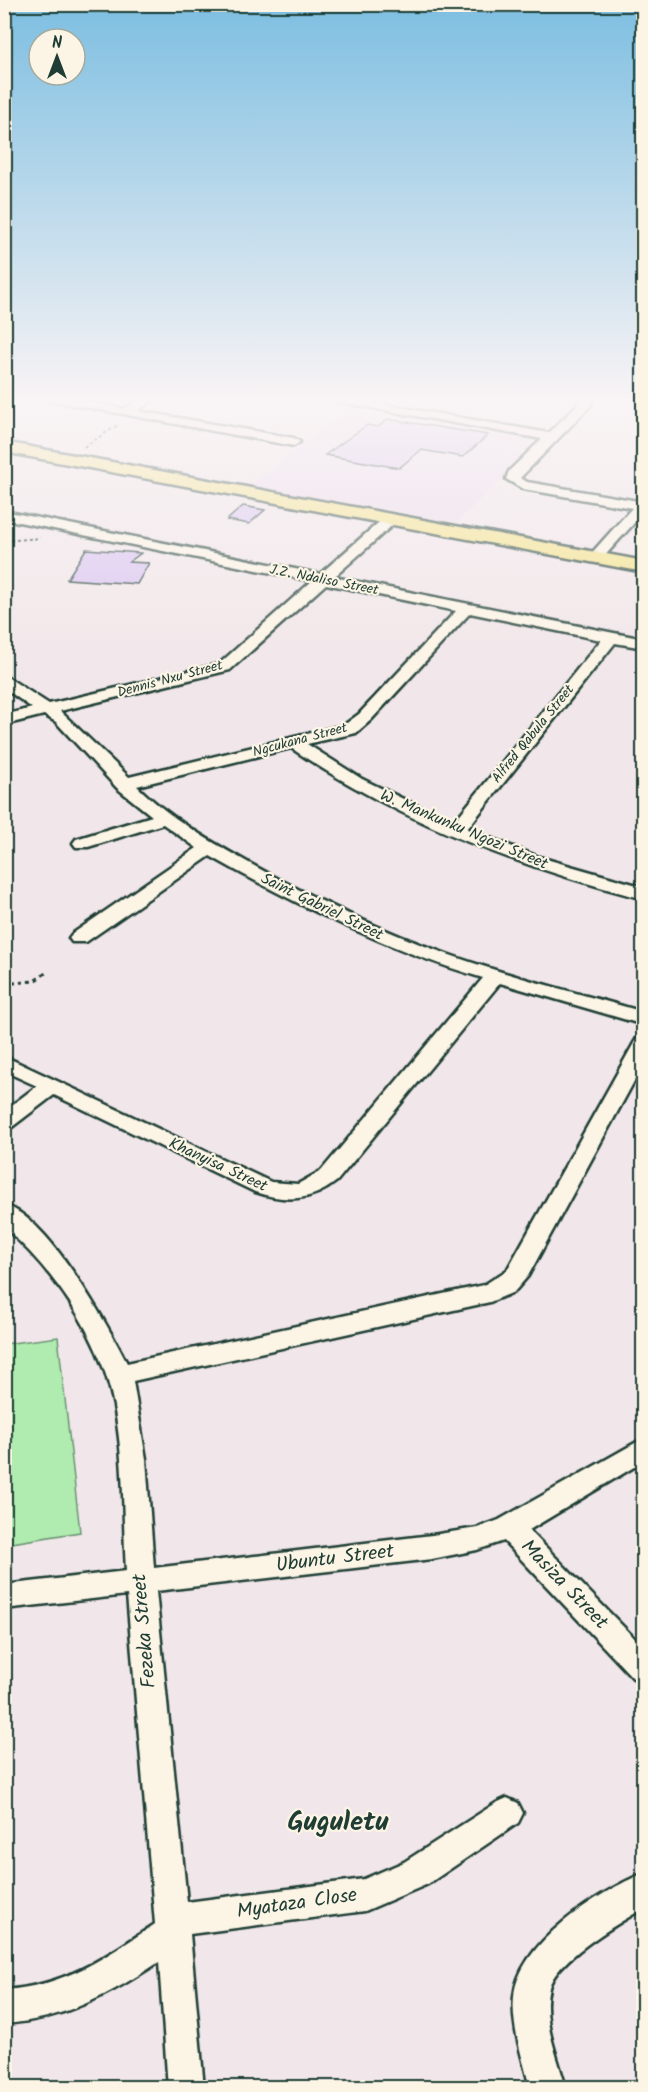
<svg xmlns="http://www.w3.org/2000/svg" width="648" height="2092" font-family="Kalam,sans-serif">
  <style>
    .built { fill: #eadbec }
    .green { fill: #b0ebb0; stroke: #689472; stroke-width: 1.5 }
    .building { fill: #d8c2f2; stroke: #1f3d34; stroke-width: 1.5 }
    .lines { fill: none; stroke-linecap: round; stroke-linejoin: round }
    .minor-casing { stroke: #1f3d34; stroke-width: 5 }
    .major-casing { stroke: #1f3d34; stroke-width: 5 }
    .path-far1 { stroke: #1f3d34; stroke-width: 2; stroke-dasharray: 3 3; stroke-linecap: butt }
    .path { stroke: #1f3d34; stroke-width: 3; stroke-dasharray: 4 4; stroke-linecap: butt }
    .minor { fill: #fcf5e5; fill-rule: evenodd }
    .major { fill: #f4e382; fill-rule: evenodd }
    .labels { text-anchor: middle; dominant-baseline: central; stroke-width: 4.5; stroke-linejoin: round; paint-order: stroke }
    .far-street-label { font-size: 14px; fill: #1f3d34; stroke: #fcf5e5 }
    .street-label { font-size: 16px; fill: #1f3d34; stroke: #fcf5e5 }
    .near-street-label { font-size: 20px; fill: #1f3d34; stroke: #fcf5e5 }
    .near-district-label { font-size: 27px; font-weight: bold; fill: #1f3d34; stroke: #fcf5e5 }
  </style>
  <rect width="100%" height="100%" fill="#f1e6e9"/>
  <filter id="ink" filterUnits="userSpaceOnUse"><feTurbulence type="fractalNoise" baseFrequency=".0167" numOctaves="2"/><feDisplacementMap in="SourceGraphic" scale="12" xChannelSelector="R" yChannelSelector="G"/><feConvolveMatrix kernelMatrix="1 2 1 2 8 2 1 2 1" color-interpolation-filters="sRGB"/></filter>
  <g filter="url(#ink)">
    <polygon class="built" points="350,409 543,439 457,522 248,487"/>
    <polygon class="green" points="58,1337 80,1532 5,1544 5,1344"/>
    <g class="building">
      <polygon points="388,419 488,435 463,457 421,450 399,468 325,455 367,425 378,427"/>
      <polygon points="243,506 265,510 249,524 227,520"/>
      <polygon points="86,549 141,553 129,562 149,563 137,584 67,579"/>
    </g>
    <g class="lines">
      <defs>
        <g id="minor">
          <polygon points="32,397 61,397 125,409 142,397 157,397 138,411 294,438 300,442 294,446"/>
          <polygon points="312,397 342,397 549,433 581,401 581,397 593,397 591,405 520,478 527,482 638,501 644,499 644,512 600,561 590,561 590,555 632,508 523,489 506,479 509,471 542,439"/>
          <path d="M4 511 320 574 386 516 391 515 398 519 396 522 334 577 644 639V648L615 643 467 829 539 857 644 887V899C518 867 398 821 291 748L137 786C168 817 210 841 249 863 312 898 379 930 447 954 511 977 578 993 644 1012V1025L500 983 337 1181C311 1202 285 1202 255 1192L54 1095 12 1127 4 1129V1111L37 1086 4 1071V1056L271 1182 298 1184 321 1171 483 978C386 949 297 905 210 856L86 942H72L69 938 72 934 197 848 163 824 88 847H76L73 843 76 839 152 816 117 788 56 722 44 715 4 725V715L32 708 4 688V675L49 704 219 664 312 581 4 519ZM326 584 456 611 359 714 344 725 129 777 60 711 230 670ZM470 613 601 640 453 823 362 779 307 744 356 733 371 720Z"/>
          <path d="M644 1037V1063L528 1276 514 1292 490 1302 133 1381 146 1459 154 1568 432 1535 477 1528 499 1520 644 1438V1461L529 1530 644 1648V1682L633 1678 504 1541 477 1550 432 1559 156 1591 187 1902 364 1879 404 1862 496 1803 507 1798 518 1803 523 1813 518 1823 428 1884 365 1911 190 1934 204 2088H168L159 1962C111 1994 63 2020 4 2024V1990C66 1986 106 1957 155 1924L127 1595 4 1609V1585L126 1571C122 1506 126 1434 105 1372 86 1317 47 1265 4 1227V1205C48 1217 107 1324 127 1363L484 1285 507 1270 634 1043 637 1038Z"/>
          <path d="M644 1873V1908C619 1923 556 1959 549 1988 541 2019 558 2058 566 2088H530C523 2058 511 2027 514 1996 519 1943 598 1892 644 1873Z"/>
        </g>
        <polygon id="major" points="4,442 644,561 644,572 4,452"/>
      </defs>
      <use href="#minor" class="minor-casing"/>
      <use href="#major" class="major-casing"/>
      <g class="path-far1">
        <polyline points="84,447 118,425"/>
        <polyline points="4,541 40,538"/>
      </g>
      <polyline class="path" points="4,984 34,981 46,973"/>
      <use href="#minor" class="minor"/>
      <use href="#major" class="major"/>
    </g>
  </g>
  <linearGradient id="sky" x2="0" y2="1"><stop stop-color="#7dbee1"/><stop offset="0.58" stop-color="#f9f4f5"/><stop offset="1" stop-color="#f9f4f5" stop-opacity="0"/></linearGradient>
  <rect width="648" height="690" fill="url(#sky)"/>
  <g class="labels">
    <g class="far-street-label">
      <text transform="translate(324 580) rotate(11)">J.Z. Ndaliso Street</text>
      <text transform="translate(170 679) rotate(-15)">Dennis Nxu Street</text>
      <text transform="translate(533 734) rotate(-51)">Alfred Qabula Street</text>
      <text transform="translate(300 740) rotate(-15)">Ngcukana Street</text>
    </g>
    <g class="street-label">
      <text transform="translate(464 830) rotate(23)">W. Mankunku Ngozi Street</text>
      <text transform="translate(322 907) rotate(26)">Saint Gabriel Street</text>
      <text transform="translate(218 1165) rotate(25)">Khanyisa Street</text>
    </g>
    <g class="near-street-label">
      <text transform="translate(335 1559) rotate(-7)">Ubuntu Street</text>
      <text transform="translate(564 1585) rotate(46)">Masiza Street</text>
      <text transform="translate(145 1631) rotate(-95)">Fezeka Street</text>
      <text transform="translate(297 1904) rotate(-8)">Myataza Close</text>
    </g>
    <g class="near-district-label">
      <text x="338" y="1822">Guguletu</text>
    </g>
  </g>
  <rect width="648" height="2092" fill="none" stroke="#fcf5e5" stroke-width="24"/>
  <rect x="12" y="12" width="624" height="2068" fill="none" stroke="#1f3d34" stroke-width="2" filter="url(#ink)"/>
  <g transform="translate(57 57)"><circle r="28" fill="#fcf5e5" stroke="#a4ab9e" stroke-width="1.5"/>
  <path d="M0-4.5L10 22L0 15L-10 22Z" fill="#1f3d34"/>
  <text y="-9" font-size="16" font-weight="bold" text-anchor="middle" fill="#1f3d34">N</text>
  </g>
</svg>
